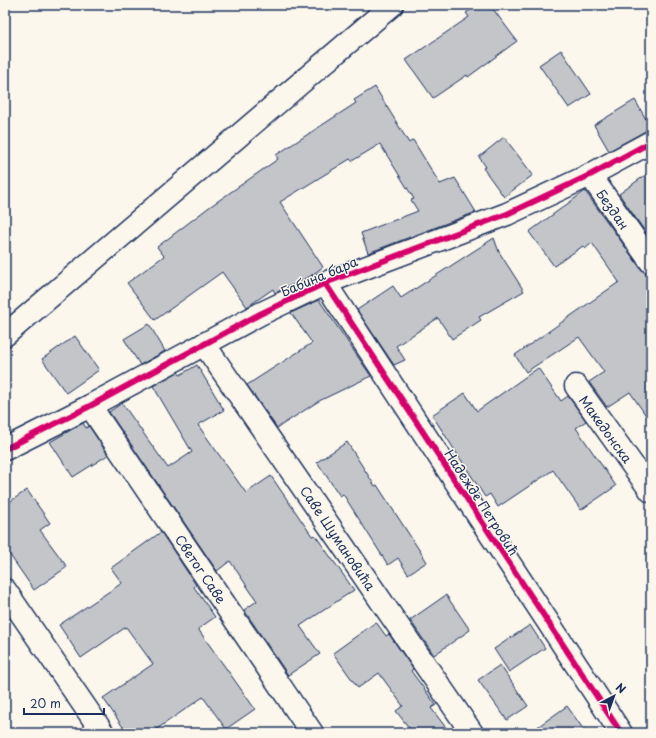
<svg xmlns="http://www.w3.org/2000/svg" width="656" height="738" font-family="'Playpen Sans',sans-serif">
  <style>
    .building { fill: #c3c5c9; stroke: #1b2f5e }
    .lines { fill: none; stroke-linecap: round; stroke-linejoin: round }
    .minor-casing { stroke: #1b2f5e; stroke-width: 25 }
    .minor { stroke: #fbf7ec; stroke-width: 22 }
    .cycleway-casing { stroke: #fbf7ec; stroke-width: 8 }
    .cycleway { stroke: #d6006c; stroke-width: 6 }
    .labels { text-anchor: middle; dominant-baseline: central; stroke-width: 3; stroke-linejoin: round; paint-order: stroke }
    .street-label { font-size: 13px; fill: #1b2f5e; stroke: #fbf7ec }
  </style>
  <rect width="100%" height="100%" fill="#fbf7ec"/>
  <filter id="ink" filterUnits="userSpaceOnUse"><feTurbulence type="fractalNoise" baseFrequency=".025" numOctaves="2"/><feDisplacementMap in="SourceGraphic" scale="8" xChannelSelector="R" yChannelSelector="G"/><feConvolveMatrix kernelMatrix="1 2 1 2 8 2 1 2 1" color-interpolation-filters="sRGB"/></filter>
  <g filter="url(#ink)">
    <g class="building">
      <polygon points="477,5 490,5 517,41 468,77 467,75 433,98 406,60 469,17 466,13"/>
      <polygon points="561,50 591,94 569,108 539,65"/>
      <polygon points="375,87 409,143 413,140 440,184 455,178 476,212 368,253 361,233 418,211 411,200 414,199 380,144 352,161 350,159 280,202 323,267 309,277 275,293 273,289 247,307 222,272 155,320 127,283 164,256 157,247 208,208 278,159 276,155 356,103 354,100"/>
      <polygon points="635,100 651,128 609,151 594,125"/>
      <polygon points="504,137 533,175 504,197 483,168 486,167 479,157"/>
      <polygon points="651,171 651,240 619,194"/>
      <polygon points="585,191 641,269 645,273 651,274 651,423 630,392 607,407 589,382 604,372 579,337 526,372 515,355 619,282 592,243 585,249 583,246 554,266 529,232"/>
      <polygon points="494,238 499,252 524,291 479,317 481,320 452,339 438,318 396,346 405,360 394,365 357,310 393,286 401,298"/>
      <polygon points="319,300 371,376 319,401 277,428 247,385 312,343 291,313"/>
      <polygon points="149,324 165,351 140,365 124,339"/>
      <polygon points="75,336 99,370 66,393 42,359"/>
      <polygon points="197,365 224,410 198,425 246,493 271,476 312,536 315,535 354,590 300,626 320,654 288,675 244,610 257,601 230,561 217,571 109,412 122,403 168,468 192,452 153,386 178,372 180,375"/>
      <polygon points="538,368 561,401 568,396 586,421 576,428 616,486 581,510 553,470 498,507 490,494 485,497 432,415 465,393 477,411"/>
      <polygon points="83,423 86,428 89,426 108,455 73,477 50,442"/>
      <polygon points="347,442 375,486 377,485 427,562 408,574 398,558 388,565 343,494 340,496 317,462"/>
      <polygon points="27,490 50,523 40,530 67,567 34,590 5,548 5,505"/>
      <polygon points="161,532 196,585 194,587 215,617 198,629 255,709 226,729 203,697 151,733 127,733 103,698 153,664 126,627 81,658 59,625 122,583 111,568"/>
      <polygon points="446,595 470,630 434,655 410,620"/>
      <polygon points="376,622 386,636 389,634 413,669 411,671 436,705 431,708 450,733 413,733 396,711 403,706 379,673 358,688 333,653"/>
      <polygon points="530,625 545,648 509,672 494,649"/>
      <polygon points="500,665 528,706 507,720 478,680"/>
      <polygon points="567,706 586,733 529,733"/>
    </g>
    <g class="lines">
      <defs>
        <g id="minor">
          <polyline points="590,175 651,262"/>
          <polyline points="325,283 621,733"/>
          <polyline points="5,335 392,5"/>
          <polyline points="204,344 472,733"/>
          <polyline points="576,386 651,491"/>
          <polyline points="90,406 312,733"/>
          <polyline points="5,449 90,406 260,314 325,283 507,214 590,175 651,142"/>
          <polyline points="5,590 103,733"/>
        </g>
      </defs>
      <use href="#minor" class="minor-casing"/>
      <use href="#minor" class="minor"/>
      <defs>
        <g id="cycleway">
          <polyline points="325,283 621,733"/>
          <polyline points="5,449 90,406 260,314 325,283 507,214 590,175 651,142"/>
        </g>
      </defs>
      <use href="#cycleway" class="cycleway-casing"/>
      <use href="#cycleway" class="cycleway"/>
    </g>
  </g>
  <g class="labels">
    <g class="street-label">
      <text transform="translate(613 209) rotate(55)">Бездан</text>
      <text transform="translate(319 276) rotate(-23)">Бабина бара</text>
      <text transform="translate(606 429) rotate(54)">Македонска</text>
      <text transform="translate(482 502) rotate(57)">Надежде Петровић</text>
      <text transform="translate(338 538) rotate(56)">Саве Шумановића</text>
      <text transform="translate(201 569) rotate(56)">Светог Саве</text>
    </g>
  </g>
  <rect width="656" height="738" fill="none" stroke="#fbf7ec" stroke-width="20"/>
  <rect x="10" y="10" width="636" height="718" fill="none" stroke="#1b2f5e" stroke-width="1.5" filter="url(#ink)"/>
  <g transform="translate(614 696) rotate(41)" stroke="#fbf7ec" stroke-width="3" paint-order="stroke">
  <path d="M0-3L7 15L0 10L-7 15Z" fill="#1b2f5e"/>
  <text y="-6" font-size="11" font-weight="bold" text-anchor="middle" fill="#1b2f5e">N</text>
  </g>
  <path d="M24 708v6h80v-6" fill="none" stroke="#1b2f5e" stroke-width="2"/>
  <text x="30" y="708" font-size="12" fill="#1b2f5e" stroke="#fbf7ec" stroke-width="3" paint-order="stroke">20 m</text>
</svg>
